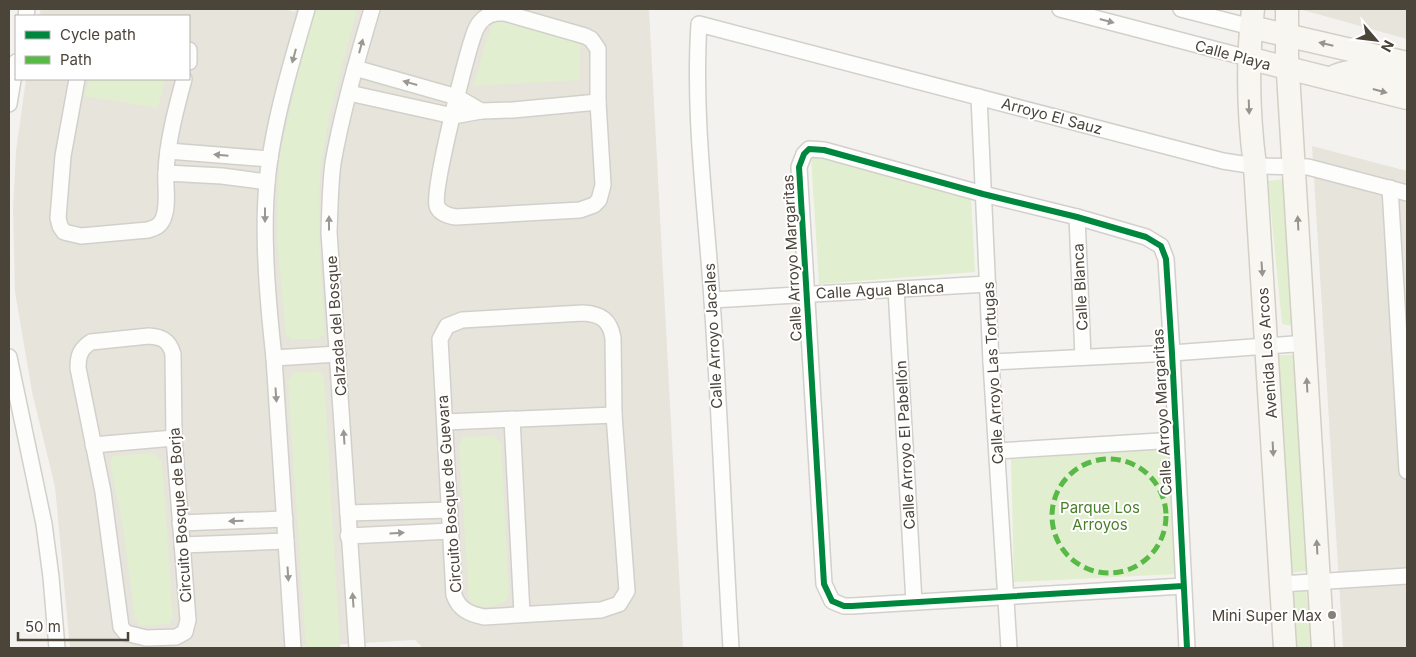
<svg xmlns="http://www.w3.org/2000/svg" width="1416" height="657" font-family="Inter,sans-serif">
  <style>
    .residential { fill: #e7e4dc }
    .green { fill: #e1eecf }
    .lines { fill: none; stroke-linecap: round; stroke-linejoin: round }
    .street-casing { stroke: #d2d0cb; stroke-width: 18 }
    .secondary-casing { stroke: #d3cfc5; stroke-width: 25 }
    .street { stroke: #fdfdfc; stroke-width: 15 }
    .secondary { stroke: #f7f6f1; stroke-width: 22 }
    .quiet { stroke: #58b947; stroke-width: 5; stroke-dasharray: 10 5; stroke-linecap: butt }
    .cycleway-casing { stroke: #fff; stroke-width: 9 }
    .cycleway { stroke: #00873e; stroke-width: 6 }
    .oneway { fill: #9b9791 }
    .oneway2 { fill: #98948c }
    .poi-dot { fill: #868178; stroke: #fff; stroke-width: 2 }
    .labels { text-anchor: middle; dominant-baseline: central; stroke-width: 4; stroke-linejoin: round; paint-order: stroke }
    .street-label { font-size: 15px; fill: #4b4439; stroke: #fff }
    .park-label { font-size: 15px; fill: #4a7f2a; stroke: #fff }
    .poi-label { font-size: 15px; fill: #4b4439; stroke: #fff; text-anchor: end }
  </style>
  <rect width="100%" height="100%" fill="#f4f2ee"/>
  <g class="residential">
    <polygon points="41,9 284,9 295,12 296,9 649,9 683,648 423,648 415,640 278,648 70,648 55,487 32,392 15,292 13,208 16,151 26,79 189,79 189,16 39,16"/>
    <polygon points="1299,9 1407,9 1407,39"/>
    <polygon points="1312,146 1407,171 1407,648 1343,648"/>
  </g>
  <g class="green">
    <polygon points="316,9 357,9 330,113 320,170 319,241 325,335 317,339 291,339 286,335 277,240 279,160 297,78"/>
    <polygon points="493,20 580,42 580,80 473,86"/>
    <polygon points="89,79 165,79 158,108 84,96"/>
    <polygon points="811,156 971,197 975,272 819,284"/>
    <polygon points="1284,179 1298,327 1282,324 1268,181"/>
    <polygon points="1279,355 1296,355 1308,571 1288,573"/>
    <polygon points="319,371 324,377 340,648 306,648 288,382 292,373"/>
    <path d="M493 436 501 442 509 594 507 600C496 607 476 611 469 599L459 445 463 437Z"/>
    <polygon points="1172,447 1177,574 1014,582 1011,459"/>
    <polygon points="153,453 162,461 173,616 169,624 139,626 135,618 123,527 110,463 113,456"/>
    <polygon points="1306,589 1312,648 1295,648 1291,590"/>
  </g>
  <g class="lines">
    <defs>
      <g id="street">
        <polyline points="1060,9 1248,58"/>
        <polyline points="1181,9 1251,27"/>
        <path d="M497 13H505L585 36 591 39 598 49V102L603 185 599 200 594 205 580 210 456 217C449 216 440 214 437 206 432 189 467 53 475 31 479 21 487 14 497 13Z"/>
        <polyline points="26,16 27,9"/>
        <polyline points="189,50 189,62"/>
        <polyline points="355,68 457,97 481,111"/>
        <path d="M77 79 63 156 58 218 60 226 64 232 81 236 148 230C155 228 160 226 163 219 169 205 165 188 166 173 167 142 176 109 184 79"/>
        <polyline points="349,93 453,116 481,111 513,110 598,102"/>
        <polyline points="979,97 991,362 1009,648"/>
        <polyline points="9,104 16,62"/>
        <polyline points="168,151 270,159"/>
        <polyline points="166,173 222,176 267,182"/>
        <polyline points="1390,188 1407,471"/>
        <polyline points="1077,217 1083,357"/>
        <polyline points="896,289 914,602"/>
        <polyline points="712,300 988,284"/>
        <path d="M583 313C601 314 610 320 613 338L614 415 627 591 619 604 601 610 484 617C470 614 459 610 454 595L440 339 447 326 462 320Z"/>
        <path d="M149 336C162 337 169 340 173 354L174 438 188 620 185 632 176 637 146 638 126 633 121 627 103 492 78 368C78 356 80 349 91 342Z"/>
        <polyline points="9,357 44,524 51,577 57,648"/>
        <polyline points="274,358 338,354"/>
        <polyline points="991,362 1172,353 1294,344 1305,345"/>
        <polyline points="512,419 522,614"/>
        <polyline points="445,422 614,415"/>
        <polyline points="93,445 174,438"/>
        <polyline points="997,451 1176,440"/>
        <polyline points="348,513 450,510"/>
        <polyline points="180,523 285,519"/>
        <polyline points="348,536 451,531"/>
        <polyline points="182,545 286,541"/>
        <polyline points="1281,584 1407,576"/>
        <polyline points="1183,586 852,606 844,606 832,601 824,584 799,167 804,154 809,149 824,150 983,194 1077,217 1146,237 1161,246 1166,259 1172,353 1187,648"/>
        <path d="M293 648 274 358C268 303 262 238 267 183 272 127 291 63 307 9"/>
        <path d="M357 648 329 232C330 209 330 186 333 163 342 111 357 59 372 9"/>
        <path d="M731 648C724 532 720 416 712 300 706 208 693 116 699 24L1223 161 1255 166 1308 167 1407 193"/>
      </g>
      <g id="secondary">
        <path d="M1253 9C1247 62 1248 113 1255 166L1285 648"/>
        <polyline points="1287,9 1287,57 1323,648"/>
        <polyline points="1251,27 1407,63"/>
        <polyline points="1248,58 1407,98"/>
        <path d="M1335 76C1360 66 1382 73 1407 80"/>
      </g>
    </defs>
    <use href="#street" class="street-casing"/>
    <use href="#secondary" class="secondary-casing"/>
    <use href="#street" class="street"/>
    <use href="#secondary" class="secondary"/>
    <circle class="quiet" cx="1109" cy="516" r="57"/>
    <defs>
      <polyline id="cycleway" points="1183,586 852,606 844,606 832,601 824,584 799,167 804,154 809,149 824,150 983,194 1077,217 1146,237 1161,246 1166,259 1172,353 1187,648"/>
    </defs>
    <use href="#cycleway" class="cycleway-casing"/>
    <use href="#cycleway" class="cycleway"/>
  </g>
  <defs><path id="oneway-solid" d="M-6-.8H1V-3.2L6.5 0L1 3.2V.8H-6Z" transform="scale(1.25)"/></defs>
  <g class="oneway">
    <use href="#oneway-solid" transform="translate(1107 21) rotate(15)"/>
    <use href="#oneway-solid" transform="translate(361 46) rotate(-75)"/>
    <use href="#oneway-solid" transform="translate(294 56) rotate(105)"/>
    <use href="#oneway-solid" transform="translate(410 83) rotate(-164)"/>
    <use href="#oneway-solid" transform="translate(221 155) rotate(-175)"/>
    <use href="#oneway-solid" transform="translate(265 215) rotate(90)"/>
    <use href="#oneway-solid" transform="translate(329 223) rotate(-90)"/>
    <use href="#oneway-solid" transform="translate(276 395) rotate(86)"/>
    <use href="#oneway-solid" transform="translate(344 437) rotate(-94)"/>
    <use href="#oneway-solid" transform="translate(236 521) rotate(178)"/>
    <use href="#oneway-solid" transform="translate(397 533) rotate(-3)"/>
    <use href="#oneway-solid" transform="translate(288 574) rotate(86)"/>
    <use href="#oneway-solid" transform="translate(353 600) rotate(-94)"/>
  </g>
  <g class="oneway2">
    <use href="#oneway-solid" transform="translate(1326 44) rotate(-167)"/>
    <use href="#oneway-solid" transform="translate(1380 91) rotate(15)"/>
    <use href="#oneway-solid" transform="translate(1249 107) rotate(88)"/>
    <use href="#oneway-solid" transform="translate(1298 223) rotate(-93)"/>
    <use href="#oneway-solid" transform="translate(1262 269) rotate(86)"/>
    <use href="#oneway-solid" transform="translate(1307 385) rotate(-93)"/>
    <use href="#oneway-solid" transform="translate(1273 449) rotate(87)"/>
    <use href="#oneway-solid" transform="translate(1317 547) rotate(-93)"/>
  </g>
  <circle class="poi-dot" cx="1332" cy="615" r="5"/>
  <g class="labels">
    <g class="street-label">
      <text transform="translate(1233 55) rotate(15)">Calle Playa</text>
      <text transform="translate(1052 116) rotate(15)">Arroyo El Sauz</text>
      <text transform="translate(792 258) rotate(-93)">Calle Arroyo Margaritas</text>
      <text transform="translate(1080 287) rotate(-93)">Calle Blanca</text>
      <text transform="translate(880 290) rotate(-3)">Calle Agua Blanca</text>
      <text transform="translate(336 326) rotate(-94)">Calzada del Bosque</text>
      <text transform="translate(713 336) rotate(-93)">Calle Arroyo Jacales</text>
      <text transform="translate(1267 353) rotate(-94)">Avenida Los Arcos</text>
      <text transform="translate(993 373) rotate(-93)">Calle Arroyo Las Tortugas</text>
      <text transform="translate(1162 412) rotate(-93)">Calle Arroyo Margaritas</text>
      <text transform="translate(905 445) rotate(-93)">Calle Arroyo El Pabellón</text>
      <text transform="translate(449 494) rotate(-94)">Circuito Bosque de Guevara</text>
      <text transform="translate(180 515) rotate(-94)">Circuito Bosque de Borja</text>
    </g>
    <g class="park-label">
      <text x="1100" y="507">Parque Los<tspan x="1100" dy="17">Arroyos</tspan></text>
    </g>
    <g class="poi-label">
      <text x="1322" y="615">Mini Super Max</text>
    </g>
  </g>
  <rect width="1416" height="657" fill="none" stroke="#4b4439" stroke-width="20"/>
  <rect x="15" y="15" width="175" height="65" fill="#ffffff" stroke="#b7b4b0"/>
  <rect x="25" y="31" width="25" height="8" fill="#00873e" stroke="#b7b4b0"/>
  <text x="60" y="40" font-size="15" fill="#4b4439">Cycle path</text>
  <rect x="25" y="56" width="25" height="8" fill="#58b947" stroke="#b7b4b0"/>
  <text x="60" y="65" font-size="15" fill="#4b4439">Path</text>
  <g transform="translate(1376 40) rotate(118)" stroke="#ffffff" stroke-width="4" paint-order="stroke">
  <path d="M0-4L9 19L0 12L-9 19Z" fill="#4b4439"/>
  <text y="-8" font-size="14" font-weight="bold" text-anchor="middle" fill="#4b4439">N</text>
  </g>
  <path d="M18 632v8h110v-8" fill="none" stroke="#4b4439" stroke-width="2.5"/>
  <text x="25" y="632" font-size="15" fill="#4b4439" stroke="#ffffff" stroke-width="4" paint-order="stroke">50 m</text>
</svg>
